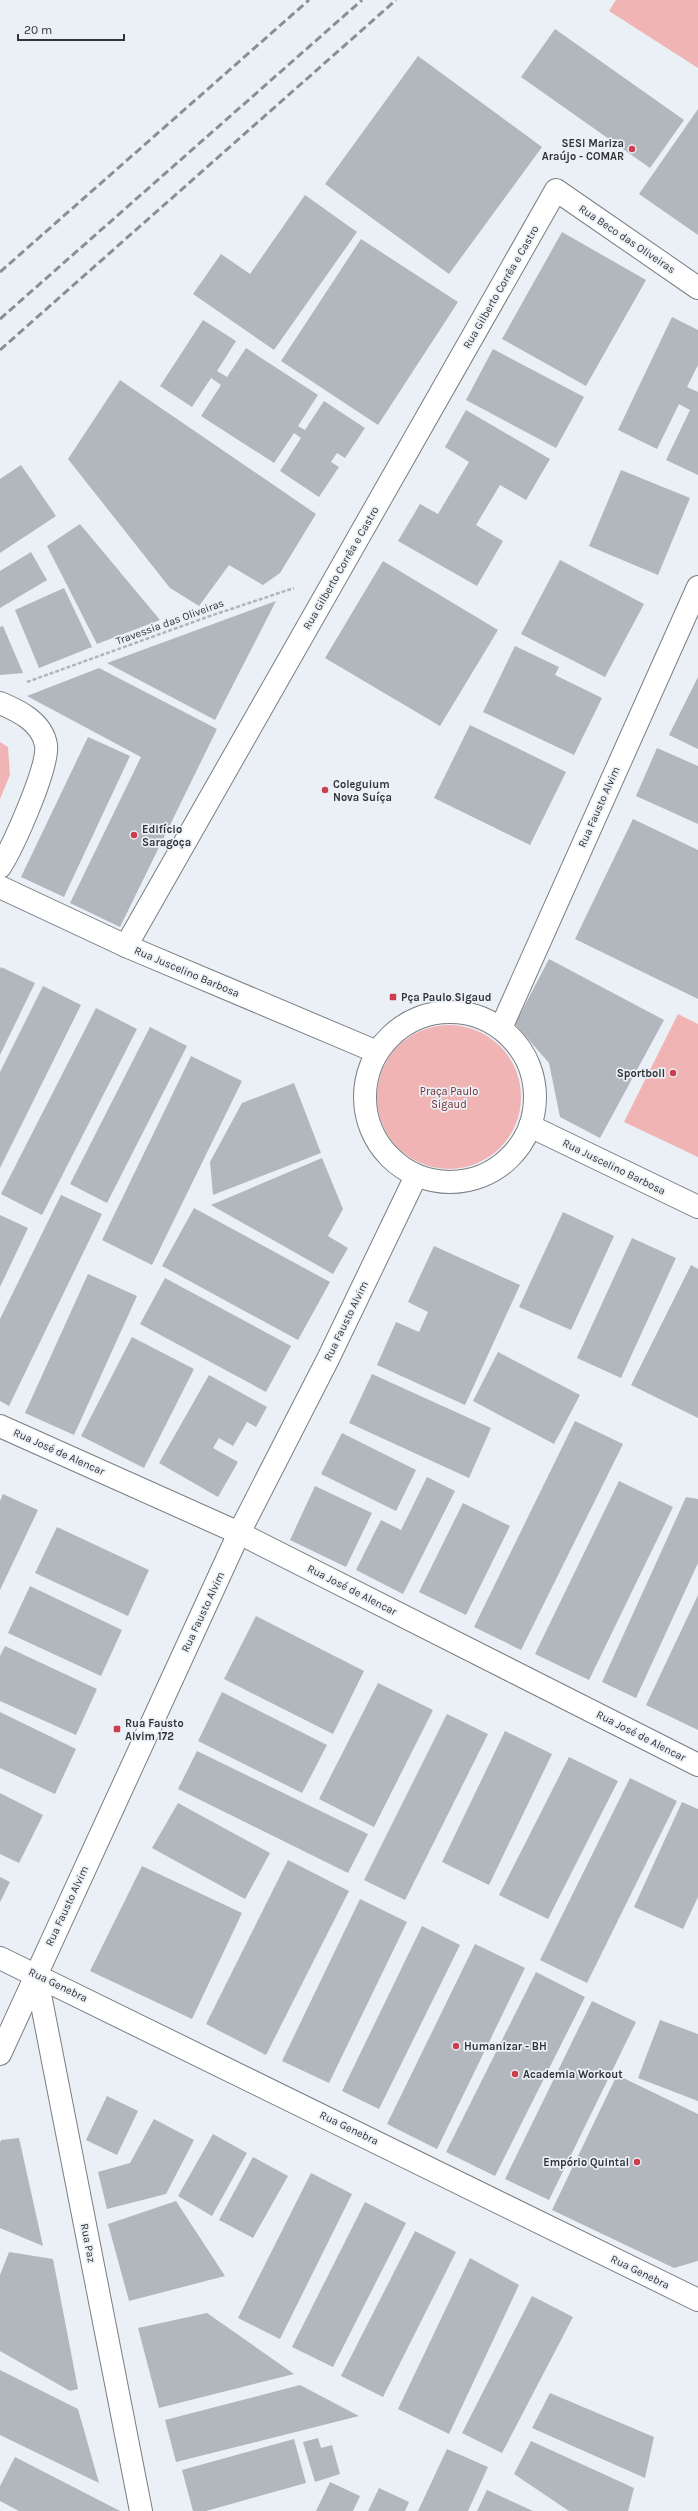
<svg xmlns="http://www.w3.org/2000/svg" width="698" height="2511" font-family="Karla,sans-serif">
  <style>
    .green { fill: #f0b4b4 }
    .building { fill: #b1b7bc }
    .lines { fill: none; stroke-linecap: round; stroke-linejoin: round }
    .minor-casing { stroke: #787e83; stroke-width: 24 }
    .path { stroke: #b1b5ba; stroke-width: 2.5; stroke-dasharray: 4 2; stroke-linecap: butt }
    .minor { stroke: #fff; stroke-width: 22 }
    .rail { stroke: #8b8f93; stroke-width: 3; stroke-dasharray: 8 4; stroke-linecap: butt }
    .poi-dot { fill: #cd3d4d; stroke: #eaf0f6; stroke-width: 1.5 }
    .labels { text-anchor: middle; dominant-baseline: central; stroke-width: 3.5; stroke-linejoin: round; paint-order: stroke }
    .poi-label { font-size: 11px; font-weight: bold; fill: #323436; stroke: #eaf0f6; text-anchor: start }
    .street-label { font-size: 11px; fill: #323436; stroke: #eaf0f6 }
    .park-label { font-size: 11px; fill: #742a30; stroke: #eaf0f6 }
  </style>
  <rect width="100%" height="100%" fill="#eaf0f6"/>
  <g class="green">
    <polygon points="616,0 698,0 698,68 609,11"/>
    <polygon points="0,742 8,747 10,775 0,799"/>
    <polygon points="678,1014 698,1024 698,1157 624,1122"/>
    <circle cx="449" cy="1097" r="72"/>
  </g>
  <g class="building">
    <polygon points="555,29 684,120 650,168 521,77"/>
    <polygon points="418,56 542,147 449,274 325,184"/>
    <polygon points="698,109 698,235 639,194"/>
    <polygon points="305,195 357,232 274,350 193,294 221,254 250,274"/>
    <polygon points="562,232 646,280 586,386 502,339"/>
    <polygon points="361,239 458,302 378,425 281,361"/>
    <polygon points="672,317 698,330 698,365 687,387 698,392 698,475 666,460 690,410 679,404 657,449 618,430"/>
    <polygon points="203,320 236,341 217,371 227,377 246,348 318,395 298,426 305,430 324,401 365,428 345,458 337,453 331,462 339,467 319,497 280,471 301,438 294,433 274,463 201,416 221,385 211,378 192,407 160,386"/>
    <polygon points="493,349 584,397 556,448 466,400"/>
    <polygon points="120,380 316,514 280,573 263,585 229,565 199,606 170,588 68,459"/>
    <polygon points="466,410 550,459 526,500 500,485 476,525 503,541 477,586 398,541 420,504 438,514 469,462 445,447"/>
    <polygon points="21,465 56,516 0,553 0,479"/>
    <polygon points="621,470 690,498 658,575 589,546"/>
    <polygon points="80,524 160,620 97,644 47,546"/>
    <polygon points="31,552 47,580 0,608 0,571"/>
    <polygon points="560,560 644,604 605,677 521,634"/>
    <polygon points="383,561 498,630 440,726 325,658"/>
    <polygon points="64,588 92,647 39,668 15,610"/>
    <polygon points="276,601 215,720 107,663"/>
    <polygon points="3,626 23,673 0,675 0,627"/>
    <polygon points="515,646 559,667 555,675 602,698 574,755 483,712"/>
    <polygon points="99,668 217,729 120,927 70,903 141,757 27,696"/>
    <polygon points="698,677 698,749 669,735"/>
    <polygon points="470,725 566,772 530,845 434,798"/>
    <polygon points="88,737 130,756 64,897 21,877"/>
    <polygon points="657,748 698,766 698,824 636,796"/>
    <polygon points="633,819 698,850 698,999 575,939"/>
    <polygon points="549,959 664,1020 600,1138 560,1117 549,1063 515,1024"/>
    <polygon points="1,967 35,983 0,1055 0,969"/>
    <polygon points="43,986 81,1005 0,1168 0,1072"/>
    <polygon points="96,1008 137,1029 42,1215 1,1194"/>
    <polygon points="150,1027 187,1046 107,1203 70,1184"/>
    <polygon points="191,1056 242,1081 152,1265 102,1240"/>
    <polygon points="294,1083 321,1153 213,1195 210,1162 242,1103"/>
    <polygon points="322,1158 343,1209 328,1236 348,1248 333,1274 211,1205"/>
    <polygon points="61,1195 102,1214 9,1406 0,1401 0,1319"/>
    <polygon points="194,1208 330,1282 298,1340 162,1266"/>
    <polygon points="563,1212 614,1236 571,1330 519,1307"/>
    <polygon points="0,1215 28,1228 0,1287"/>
    <polygon points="632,1238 676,1258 621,1378 577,1358"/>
    <polygon points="434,1246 520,1285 465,1405 377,1365 396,1322 419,1332 428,1312 408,1302"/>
    <polygon points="691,1265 698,1269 698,1418 631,1385"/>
    <polygon points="88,1274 137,1296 74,1435 25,1413"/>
    <polygon points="165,1278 291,1346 266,1392 140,1324"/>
    <polygon points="132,1337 194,1369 144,1468 81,1436"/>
    <polygon points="498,1352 580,1395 554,1444 473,1401"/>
    <polygon points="372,1374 491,1428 469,1478 349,1423"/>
    <polygon points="209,1375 267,1407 256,1427 247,1422 233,1446 219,1438 213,1448 238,1462 218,1497 159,1463"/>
    <polygon points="575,1421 623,1444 521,1650 474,1627"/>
    <polygon points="342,1433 416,1470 396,1511 321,1474"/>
    <polygon points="427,1477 455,1491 403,1594 356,1570 381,1520 401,1530"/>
    <polygon points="619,1481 673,1507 589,1680 535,1654"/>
    <polygon points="315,1486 372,1513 346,1567 290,1540"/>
    <polygon points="3,1494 38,1510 0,1590 0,1501"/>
    <polygon points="686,1497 698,1499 698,1563 636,1698 602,1682"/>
    <polygon points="463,1503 510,1526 466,1615 419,1592"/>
    <polygon points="57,1527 149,1570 128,1616 35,1573"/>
    <polygon points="30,1586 122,1630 101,1676 8,1633"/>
    <polygon points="698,1595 698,1730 646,1705"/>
    <polygon points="256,1616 364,1671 333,1734 224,1679"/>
    <polygon points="5,1646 97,1689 76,1735 0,1701 0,1656"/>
    <polygon points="378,1683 433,1710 374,1827 319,1799"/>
    <polygon points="222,1692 327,1745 302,1793 198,1741"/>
    <polygon points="0,1712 76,1749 55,1794 0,1768"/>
    <polygon points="447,1714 488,1734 405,1900 364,1880"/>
    <polygon points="505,1731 552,1754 489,1885 442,1862"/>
    <polygon points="197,1751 368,1834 348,1873 178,1789"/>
    <polygon points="569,1757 618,1781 548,1919 499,1895"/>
    <polygon points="630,1778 677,1801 587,1983 540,1960"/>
    <polygon points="0,1793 43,1815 19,1863 0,1854"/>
    <polygon points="682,1802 698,1809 698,1897 683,1929 634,1907"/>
    <polygon points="178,1803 270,1853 245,1899 152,1848"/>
    <polygon points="288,1860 349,1891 266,2055 206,2024"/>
    <polygon points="142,1866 242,1913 192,2019 90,1971"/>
    <polygon points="0,1877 10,1882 0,1902"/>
    <polygon points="360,1899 407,1922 329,2083 282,2061"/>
    <polygon points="422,1926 460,1945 379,2109 342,2091"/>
    <polygon points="475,1944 525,1968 437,2149 387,2124"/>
    <polygon points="536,1972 585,1997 495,2176 446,2152"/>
    <polygon points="592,2001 636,2022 549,2200 505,2179"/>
    <polygon points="660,2020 698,2034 698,2101 638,2078"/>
    <polygon points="617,2075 698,2114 698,2261 674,2268 552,2210"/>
    <polygon points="107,2096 138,2111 117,2155 86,2140"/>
    <polygon points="154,2119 194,2140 166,2194 107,2209 98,2172 130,2163"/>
    <polygon points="213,2134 247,2153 212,2216 178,2196"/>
    <polygon points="19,2138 43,2246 0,2228 0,2143 1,2140"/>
    <polygon points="253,2157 288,2176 253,2238 219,2220"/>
    <polygon points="311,2173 352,2194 280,2339 238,2318"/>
    <polygon points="176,2201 225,2276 129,2301 108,2224"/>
    <polygon points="365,2202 406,2223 333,2367 292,2347"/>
    <polygon points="415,2231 456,2252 383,2397 341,2376"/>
    <polygon points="9,2252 53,2259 78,2389 70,2391 0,2351 0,2275"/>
    <polygon points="470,2258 519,2285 449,2434 398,2409"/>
    <polygon points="532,2296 573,2317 502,2453 462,2433"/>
    <polygon points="207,2313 294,2374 159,2408 138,2328"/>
    <polygon points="0,2370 78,2409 99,2483 0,2435"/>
    <polygon points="300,2385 359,2416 176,2462 165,2420"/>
    <polygon points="550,2393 654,2437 645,2478 532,2428"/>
    <polygon points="318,2438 321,2448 332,2445 340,2474 315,2482 303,2442"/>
    <polygon points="294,2439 306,2483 206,2511 193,2511 182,2470"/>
    <polygon points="531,2441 634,2488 628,2511 569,2511 514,2474"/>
    <polygon points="447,2449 488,2467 468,2511 418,2511"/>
    <polygon points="15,2457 120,2511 19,2511 0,2501 0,2486"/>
    <polygon points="330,2482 360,2496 353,2511 316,2511"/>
    <polygon points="379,2488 409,2502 405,2511 368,2511"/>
    <polygon points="487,2490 509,2500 533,2511 477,2511"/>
  </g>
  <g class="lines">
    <defs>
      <g id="minor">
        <path d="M0 703C19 711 42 722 46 745 49 767 13 847 0 867"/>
        <polyline points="0,887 126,946 377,1052"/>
        <polyline points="126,946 556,190 698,288"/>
        <circle cx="450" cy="1097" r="85"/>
        <polyline points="501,1028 698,587"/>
        <polyline points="530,1126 698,1207"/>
        <polyline points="0,1426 239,1533 698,1765"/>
        <polyline points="0,1958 698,2300"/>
        <polyline points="36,1974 141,2511"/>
        <polyline points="0,2054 239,1533 328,1359 416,1176"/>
      </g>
    </defs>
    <use href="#minor" class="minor-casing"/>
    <polyline class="path" points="27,682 210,616 294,588"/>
    <use href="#minor" class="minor"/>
    <g class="rail">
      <polyline points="0,272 309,0"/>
      <polyline points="0,319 362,0"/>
      <polyline points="0,350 396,0"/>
    </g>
  </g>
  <g class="poi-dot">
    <circle cx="632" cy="149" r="4"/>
    <circle cx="325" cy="790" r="4"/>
    <circle cx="134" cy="835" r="4"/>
    <rect x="389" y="993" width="8" height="8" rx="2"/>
    <circle cx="673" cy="1073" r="4"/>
    <rect x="113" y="1725" width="8" height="8" rx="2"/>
    <circle cx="456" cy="2046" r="4"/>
    <circle cx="515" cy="2074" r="4"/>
    <circle cx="637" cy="2162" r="4"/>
  </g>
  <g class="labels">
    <g class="poi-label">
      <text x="624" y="143" text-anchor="end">SESI Mariza<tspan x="624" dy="13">Araújo - COMAR</tspan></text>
      <text x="333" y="784">Coleguium<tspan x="333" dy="13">Nova Suíça</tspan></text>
      <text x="142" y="829">Edifício<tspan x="142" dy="13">Saragoça</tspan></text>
      <text x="401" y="997">Pça Paulo Sigaud</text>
      <text x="665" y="1073" text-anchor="end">Sportboll</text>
      <text x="125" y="1723">Rua Fausto<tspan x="125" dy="13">Alvim 172</tspan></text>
      <text x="464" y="2046">Humanizar - BH</text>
      <text x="523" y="2074">Academia Workout</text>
      <text x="629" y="2162" text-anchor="end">Empório Quintal</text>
    </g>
    <g class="street-label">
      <text transform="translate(627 239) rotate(34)">Rua Beco das Oliveiras</text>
      <text transform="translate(501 287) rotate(-60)">Rua Gilberto Corrêa e Castro</text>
      <text transform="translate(341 568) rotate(-60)">Rua Gilberto Corrêa e Castro</text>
      <text transform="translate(170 622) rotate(-20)">Travessia das Oliveiras</text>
      <text transform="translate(599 807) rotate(-66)">Rua Fausto Alvim</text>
      <text transform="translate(187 972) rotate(23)">Rua Juscelino Barbosa</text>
      <text transform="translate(614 1167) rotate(26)">Rua Juscelino Barbosa</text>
      <text transform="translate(346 1321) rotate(-64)">Rua Fausto Alvim</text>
      <text transform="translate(59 1452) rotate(24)">Rua José de Alencar</text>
      <text transform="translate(352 1590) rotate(27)">Rua José de Alencar</text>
      <text transform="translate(203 1612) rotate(-65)">Rua Fausto Alvim</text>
      <text transform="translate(641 1736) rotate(27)">Rua José de Alencar</text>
      <text transform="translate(67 1906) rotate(-65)">Rua Fausto Alvim</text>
      <text transform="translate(58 1985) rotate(26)">Rua Genebra</text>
      <text transform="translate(349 2128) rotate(26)">Rua Genebra</text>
      <text transform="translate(88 2243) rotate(79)">Rua Paz</text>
      <text transform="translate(640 2272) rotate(26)">Rua Genebra</text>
    </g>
    <g class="park-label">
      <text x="449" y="1091">Praça Paulo<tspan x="449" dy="13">Sigaud</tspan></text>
    </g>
  </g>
  <path d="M18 34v6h106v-6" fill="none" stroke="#323436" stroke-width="2"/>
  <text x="24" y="34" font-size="12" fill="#323436" stroke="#eaf0f6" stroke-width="3" paint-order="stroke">20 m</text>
</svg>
